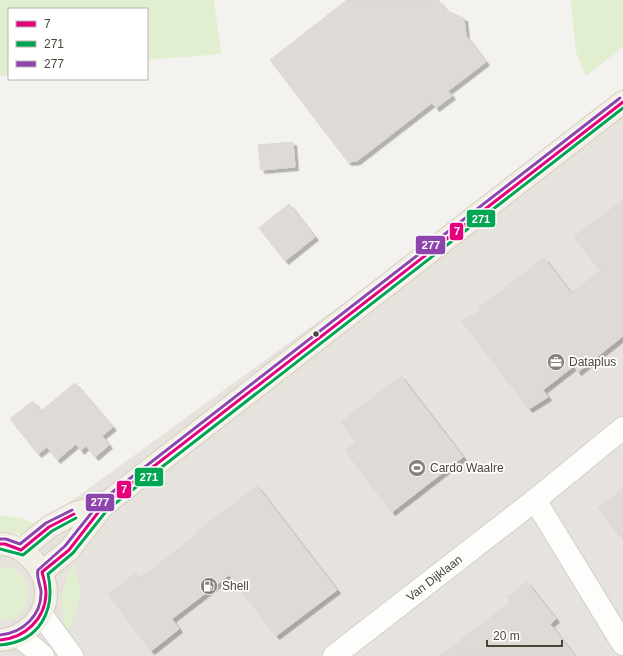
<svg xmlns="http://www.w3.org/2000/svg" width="623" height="656" font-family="Helvetica,sans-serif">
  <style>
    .industrial { fill: #e6e2de }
    .green { fill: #e1eecf }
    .building { fill: #dedbd6; stroke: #dcd9d4; filter: url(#shadow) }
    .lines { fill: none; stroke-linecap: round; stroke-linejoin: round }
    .minor-casing { stroke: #d2d0cb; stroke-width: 24 }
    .major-casing { stroke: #d6cebb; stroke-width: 24 }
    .minor { stroke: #fdfdfc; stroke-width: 22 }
    .major { stroke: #f2efe6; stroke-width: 22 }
    .bus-1-casing { stroke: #fff; stroke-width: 6 }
    .bus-2-casing { stroke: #fff; stroke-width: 6 }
    .bus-3-casing { stroke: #fff; stroke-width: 6 }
    .bus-1 { stroke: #e5007d; stroke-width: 3 }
    .bus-2 { stroke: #00a651; stroke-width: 3 }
    .bus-3 { stroke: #8e44ad; stroke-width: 3 }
    .bus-dot { fill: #4b4439; stroke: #fff; stroke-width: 1.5 }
    .labels { text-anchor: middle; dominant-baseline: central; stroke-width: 3.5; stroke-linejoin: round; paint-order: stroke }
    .poi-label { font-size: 12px; fill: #4b4439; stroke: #fff; text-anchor: start }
    .street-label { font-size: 12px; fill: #4b4439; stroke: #fff }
    .line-badge { stroke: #fff; stroke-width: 1.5 }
    .badge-label { font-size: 11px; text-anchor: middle; font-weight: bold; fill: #fff }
  </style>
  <defs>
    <filter id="shadow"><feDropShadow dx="3.5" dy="3.5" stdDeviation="0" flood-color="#0004"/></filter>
  </defs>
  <rect width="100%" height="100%" fill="#f4f2ee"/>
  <polygon class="industrial" points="623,100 623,656 0,656 0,553"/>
  <g class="green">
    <polygon points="0,0 214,0 221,54 147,60 147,9 9,9 9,75 0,76"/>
    <polygon points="571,0 623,0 623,47 586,76 576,52"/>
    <polygon points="0,515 21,518 42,527 31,535 0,532"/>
    <path d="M72 565H74C76 571 78 577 79 584 82 599 75 616 69 630H67C58 612 62 583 72 565Z"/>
    <path d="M0 567C39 566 36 624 0 621Z"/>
  </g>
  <g class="building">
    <polygon points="347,0 438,0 447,11 464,18 466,36 486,62 448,91 452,96 436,108 432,103 357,161 348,162 270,60"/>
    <polygon points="293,142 295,167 261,170 258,145"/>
    <polygon points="623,200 623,336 578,372 574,366 543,390 548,397 529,409 462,321 480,311 479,308 544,258 571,293 601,271 574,237"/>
    <polygon points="289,204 315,237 285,261 259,228"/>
    <polygon points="401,376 463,457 392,512 345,450 356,442 341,422"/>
    <polygon points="75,383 113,427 102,436 109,445 95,457 86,446 81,451 76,444 57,460 47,447 38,454 10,419 33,401 41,411"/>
    <polygon points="257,486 337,590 276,636 229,575 172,619 179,629 151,651 108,594 136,573 140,578 198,534 196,532"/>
    <polygon points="623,489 623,540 598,508"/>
    <polygon points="527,582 556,619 550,624 575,656 440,656 511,602 507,597"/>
  </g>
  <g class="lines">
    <defs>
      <g id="minor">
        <polyline points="535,500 623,644"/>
        <polyline points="41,614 72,656"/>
        <polyline points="19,636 43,656"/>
        <path id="s1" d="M334 656 535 500 623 428"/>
      </g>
      <g id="major">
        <path d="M0 544C9 544 19 548 25 553 52 574 54 611 25 631 18 636 9 640 0 640"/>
        <polyline points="21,550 49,527 75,513 104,505"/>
        <polyline points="42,572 69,550 104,505 623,102"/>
      </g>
    </defs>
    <use href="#minor" class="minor-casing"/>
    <use href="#major" class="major-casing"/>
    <use href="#minor" class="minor"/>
    <use href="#major" class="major"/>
    <defs>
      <g id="bus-1">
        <polyline points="0,544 5,544 21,550 49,527 74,514"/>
        <path d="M0 640C25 638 45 619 46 594 46 586 44 579 42 572L69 550 104 505 623 102"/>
      </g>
      <g id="bus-2">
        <polyline points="0,549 23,555 52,531 76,518"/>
        <path d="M0 645C40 642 56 610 48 574L73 553 108 509 623 108"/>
      </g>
      <g id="bus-3">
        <polyline points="0,539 6,539 20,544 46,523 72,510"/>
        <path d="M0 635C23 633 42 615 41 591 40 584 36 577 38 570L65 546 101 501 620 98"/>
      </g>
    </defs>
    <use href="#bus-1" class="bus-1-casing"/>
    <use href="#bus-2" class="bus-2-casing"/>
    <use href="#bus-3" class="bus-3-casing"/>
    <use href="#bus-1" class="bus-1"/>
    <use href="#bus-2" class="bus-2"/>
    <use href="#bus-3" class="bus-3"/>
  </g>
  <defs>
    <symbol id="office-disc" viewBox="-11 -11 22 22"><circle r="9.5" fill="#868178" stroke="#fff"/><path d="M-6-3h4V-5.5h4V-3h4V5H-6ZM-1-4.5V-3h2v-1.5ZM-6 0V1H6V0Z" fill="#fff"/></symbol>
    <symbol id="stadium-disc" viewBox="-11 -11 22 22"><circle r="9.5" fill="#868178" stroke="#fff"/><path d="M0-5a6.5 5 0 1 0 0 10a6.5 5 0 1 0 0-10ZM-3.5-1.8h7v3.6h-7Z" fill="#fff"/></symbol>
    <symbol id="fuel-disc" viewBox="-11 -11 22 22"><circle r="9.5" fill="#868178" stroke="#fff"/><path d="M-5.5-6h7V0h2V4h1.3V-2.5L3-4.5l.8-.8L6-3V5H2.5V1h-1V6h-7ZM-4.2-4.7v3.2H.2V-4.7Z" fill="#fff"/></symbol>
  </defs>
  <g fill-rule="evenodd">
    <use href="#office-disc" x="546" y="352" width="20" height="20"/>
    <use href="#stadium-disc" x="407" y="458" width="20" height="20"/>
    <use href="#fuel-disc" x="199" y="576" width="20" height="20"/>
  </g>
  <circle class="bus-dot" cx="316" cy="334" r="3.5"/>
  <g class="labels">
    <g class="poi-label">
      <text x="569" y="362">Dataplus</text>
      <text x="430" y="468">Cardo Waalre</text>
      <text x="222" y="586">Shell</text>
    </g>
    <g class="street-label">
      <text stroke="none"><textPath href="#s1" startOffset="127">Van Dijklaan</textPath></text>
    </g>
  </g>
  <g class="line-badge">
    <rect x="466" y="209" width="30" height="19" rx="4" fill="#00a651"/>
    <rect x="449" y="222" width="15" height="19" rx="4" fill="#e5007d"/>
    <rect x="415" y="235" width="31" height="20" rx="4" fill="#8e44ad"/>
    <rect x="134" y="467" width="30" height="20" rx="4" fill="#00a651"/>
    <rect x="116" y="480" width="16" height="19" rx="4" fill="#e5007d"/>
    <rect x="85" y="493" width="30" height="19" rx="4" fill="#8e44ad"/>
  </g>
  <g class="badge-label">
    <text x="481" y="223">271</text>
    <text x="457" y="235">7</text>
    <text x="431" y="249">277</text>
    <text x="149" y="481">271</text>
    <text x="124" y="493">7</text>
    <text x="100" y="506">277</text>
  </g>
  <rect x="8" y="8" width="140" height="72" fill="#ffffff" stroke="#b7b4b0"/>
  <rect x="16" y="21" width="20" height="6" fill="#e5007d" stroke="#b7b4b0"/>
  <text x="44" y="28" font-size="12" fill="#4b4439">7</text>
  <rect x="16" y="41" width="20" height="6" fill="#00a651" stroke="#b7b4b0"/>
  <text x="44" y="48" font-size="12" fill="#4b4439">271</text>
  <rect x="16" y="61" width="20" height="6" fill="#8e44ad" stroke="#b7b4b0"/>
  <text x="44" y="68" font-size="12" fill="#4b4439">277</text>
  <path d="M487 640v6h75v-6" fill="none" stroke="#4b4439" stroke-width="2"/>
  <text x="493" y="640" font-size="12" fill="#4b4439" stroke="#ffffff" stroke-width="3" paint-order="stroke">20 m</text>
</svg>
